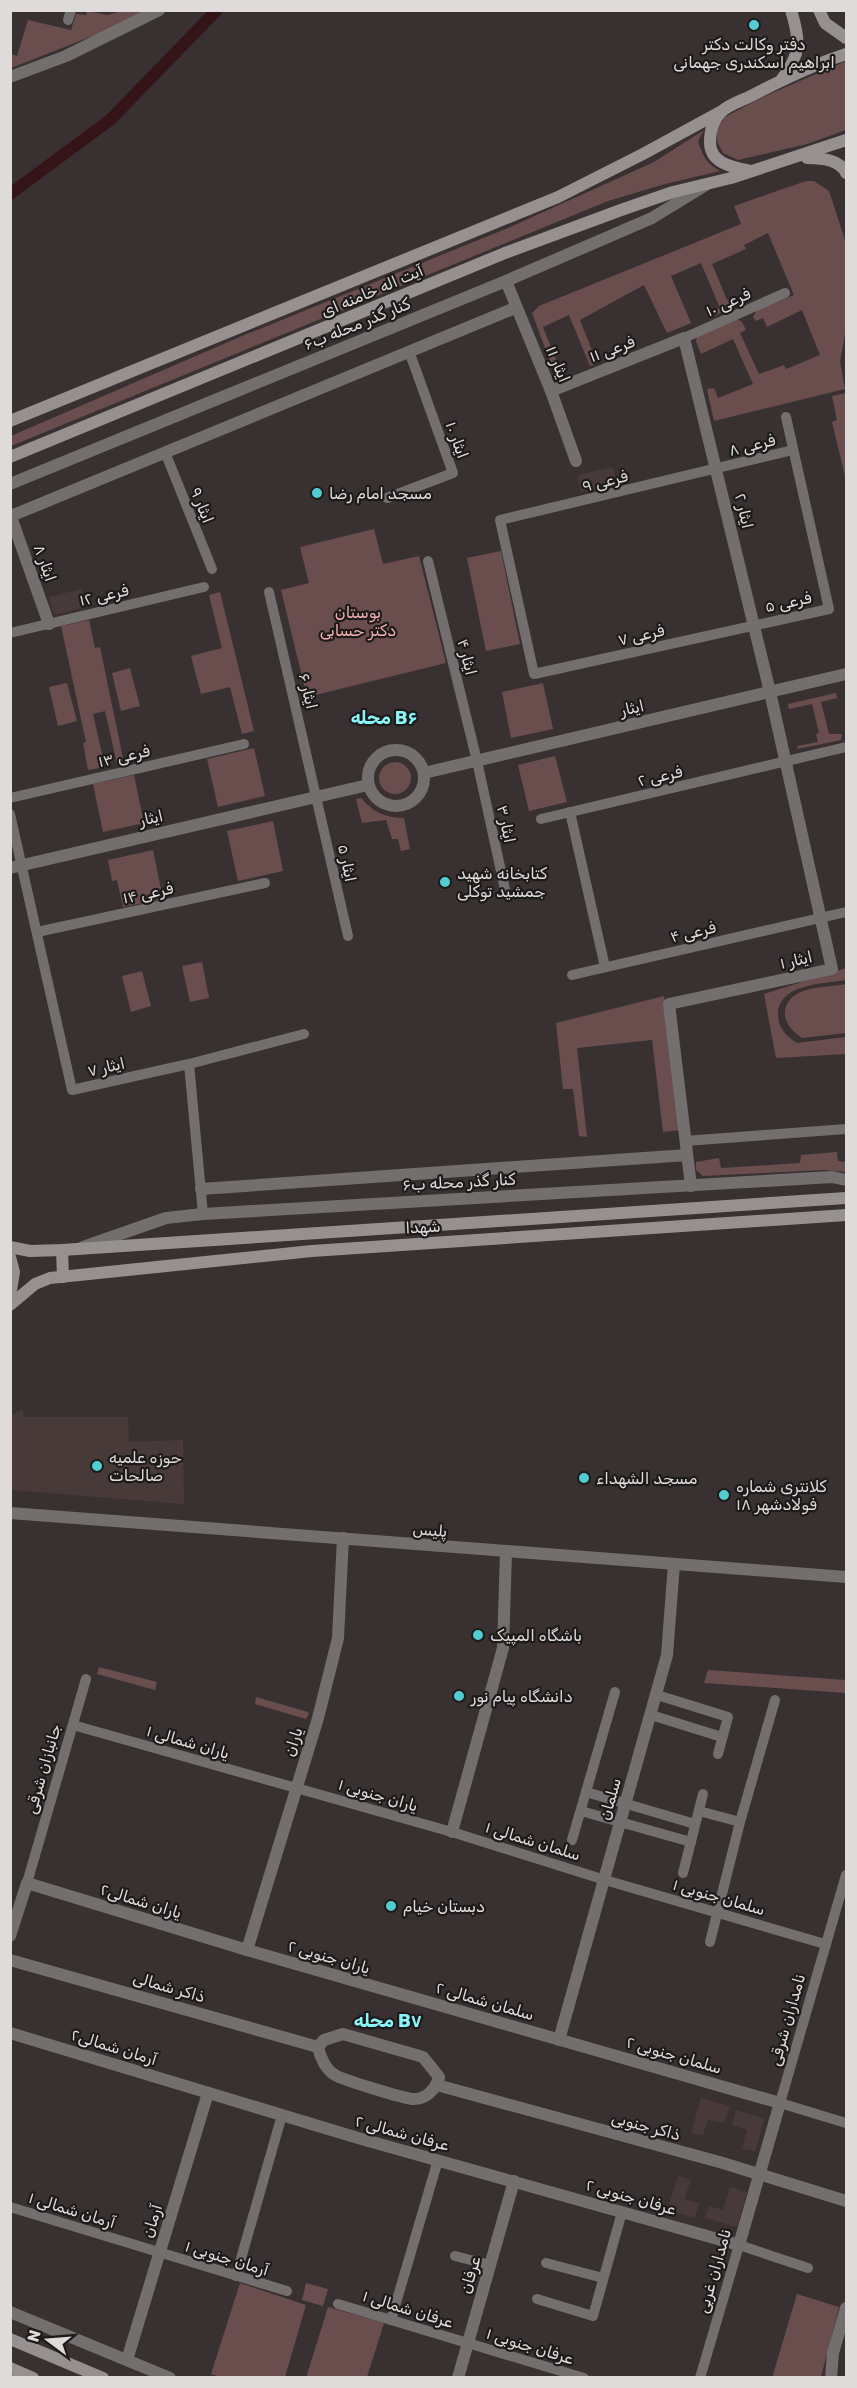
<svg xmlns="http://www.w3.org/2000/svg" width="857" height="2388" font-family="Rubik,'Noto Sans Arabic',sans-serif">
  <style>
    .built { fill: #493a3a }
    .green { fill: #6a4e4e }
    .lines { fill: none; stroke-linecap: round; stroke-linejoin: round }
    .canal { stroke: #341416; stroke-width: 12 }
    .minor { stroke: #736f6f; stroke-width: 10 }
    .tertiary { stroke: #736f6f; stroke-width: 12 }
    .secondary { stroke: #979090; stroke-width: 12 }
    .poi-dot { fill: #51ccd1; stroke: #1d1a1a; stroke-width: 2 }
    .labels { text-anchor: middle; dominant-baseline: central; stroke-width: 4.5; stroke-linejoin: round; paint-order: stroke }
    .poi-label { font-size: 16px; fill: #e0dbdb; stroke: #1d1a1a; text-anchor: start }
    .street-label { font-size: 16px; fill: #e0dbdb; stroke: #1d1a1a }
    .park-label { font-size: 16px; fill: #f4afaf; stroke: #1d1a1a }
    .neighbourhood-label { font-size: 18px; font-weight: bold; fill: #89f5f9; stroke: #1d1a1a }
  </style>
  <rect width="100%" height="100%" fill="#393131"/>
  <g class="built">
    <polygon points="613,467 617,484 581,492 577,475"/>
    <polygon points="81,589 85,607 54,615 49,597"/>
    <polygon points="23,1409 23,1417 128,1417 129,1442 183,1440 184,1504 11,1490 11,1415"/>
    <polygon points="701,2098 730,2106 724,2123 708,2120 703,2135 691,2133"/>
    <polygon points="736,2110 765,2119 755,2151 742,2149 747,2130 732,2125"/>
    <polygon points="678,2176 691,2180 684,2199 699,2203 695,2218 667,2210"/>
    <polygon points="730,2187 747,2192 737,2227 705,2218 709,2206 723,2210"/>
  </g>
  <g class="green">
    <polygon points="87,11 107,15 123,11 144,11 142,14 118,26 11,68 11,54 17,56 28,20 71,30 76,14 86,15"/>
    <polygon points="846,61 846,130 807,144 738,160 723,153 717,141 717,128 725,117 763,97"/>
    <path d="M704 130 698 141C703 156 706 163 720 171L665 184 608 201 11 446V436L242 336 508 228 654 162Z"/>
    <polygon points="806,181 814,181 829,191 846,243 846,329 840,362 845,389 714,421 707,389 714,388 718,398 753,384 733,339 701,354 696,341 697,337 737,319 742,322 746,330 740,333 759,374 784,365 786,369 820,355 802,310 767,327 763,318 756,321 753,317 757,310 794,295 768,233 744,245 746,249 712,264 727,300 735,297 737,304 733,308 713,316 711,312 720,308 701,263 671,276 691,323 667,333 644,285 580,320 597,363 590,366 569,315 543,327 562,375 556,378 532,313 539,306 741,224 734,206"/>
    <polygon points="846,393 846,480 832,422 837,420 832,396"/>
    <polygon points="374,529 383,564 419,556 446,663 307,697 281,590 309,583 300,547"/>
    <polygon points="501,551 520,644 486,651 467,558"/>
    <polygon points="220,592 254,731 242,734 230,687 201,694 191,656 222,648 209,595"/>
    <polygon points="89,620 95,648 100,647 124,763 117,764 105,711 93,714 105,767 88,770 83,743 86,742 61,626"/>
    <polygon points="130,668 140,706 121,711 112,673"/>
    <polygon points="67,683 77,721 58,726 49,687"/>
    <polygon points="543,683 553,729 511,738 502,692"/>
    <polygon points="836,693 837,698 821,702 829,734 842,734 841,740 798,749 797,746 818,742 816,734 819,733 812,704 789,709 788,704"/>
    <polygon points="254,748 265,796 218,807 207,759"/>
    <polygon points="555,756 567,802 529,811 518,765"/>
    <circle cx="395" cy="778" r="16"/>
    <polygon points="134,775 144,823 103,832 93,784"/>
    <path d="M361 798C373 812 385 818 404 818L410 849 401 851 398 839H392L386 820 362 823 356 799Z"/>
    <polygon points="273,821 283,871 238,881 227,831"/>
    <polygon points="153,850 163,899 123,907 117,880 112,881 108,860"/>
    <polygon points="202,962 209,998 190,1002 182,966"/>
    <path d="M846 968V980C824 984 779 983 778 1014 778 1028 786 1036 797 1043L846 1037V1054L776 1058 764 994Z"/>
    <polygon points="142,971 151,1006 131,1012 122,976"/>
    <path d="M846 984V1033L802 1038C793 1031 784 1024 785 1011 789 985 826 988 846 984Z"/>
    <polygon points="664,996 680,1130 663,1132 652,1040 577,1048 587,1137 579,1136 573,1089 563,1089 556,1023"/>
    <polygon points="837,1152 838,1161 846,1162 846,1172 824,1170 703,1176 696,1170 696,1162 719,1158 721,1168 800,1163 801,1155"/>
    <polygon points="99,1667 157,1682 155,1690 97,1674"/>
    <polygon points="708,1670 846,1680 846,1693 704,1683"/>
    <polygon points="256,1697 308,1712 309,1714 306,1719 255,1704"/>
    <polygon points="240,2283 306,2305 285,2377 220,2377 211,2374"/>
    <polygon points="306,2283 328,2289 323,2306 302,2300"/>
    <polygon points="797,2294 839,2307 821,2377 772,2378"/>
    <polygon points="328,2307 384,2323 367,2377 306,2378"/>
  </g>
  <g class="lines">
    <polyline class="canal" points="10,194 110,120 217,10"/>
    <g class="minor">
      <polyline points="68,20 71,10"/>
      <polyline points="684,338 785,293"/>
      <polyline points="786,417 829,609 534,674 500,520 793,450"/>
      <polyline points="165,452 212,569"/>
      <polyline points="387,498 453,473 409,351"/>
      <polyline points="428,561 477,761 506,894"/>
      <polyline points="269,592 348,936"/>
      <polyline points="10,633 204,587"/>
      <polyline points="10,798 244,744"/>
      <polyline points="570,812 605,967"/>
      <polyline points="10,814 72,1090 189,1064 203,1214"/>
      <polyline points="541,819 846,747"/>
      <polyline points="37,932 265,883"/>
      <polyline points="572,975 846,912"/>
      <polyline points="189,1064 304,1034"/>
      <polyline points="685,1141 846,1129"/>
      <polyline points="657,1695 728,1717 718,1754"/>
      <polyline points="651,1715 722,1737"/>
      <polyline points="73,1725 452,1832 605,1880 825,1944"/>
      <polyline points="586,1792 695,1824"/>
      <polyline points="581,1811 691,1842"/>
      <polyline points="699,1811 740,1822"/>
      <polyline points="572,1840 615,1692"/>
      <polyline points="683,1873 703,1794"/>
      <polyline points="27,1883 86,1679"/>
      <polyline points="710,1942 740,1822 775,1700"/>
      <polyline points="846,2123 780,2103 846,1875"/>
      <polyline points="10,2207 287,2291"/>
      <polyline points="455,2256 490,2265"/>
      <polyline points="546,2263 603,2278"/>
      <polyline points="236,2276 282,2115"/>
      <polyline points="537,2299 593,2316 622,2212"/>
      <polyline points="338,2304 584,2378"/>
      <polyline points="391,2320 438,2160"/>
      <polyline points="700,2378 739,2245 808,2268"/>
    </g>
    <g class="tertiary">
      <polyline points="10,77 66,56 159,10"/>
      <polyline points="506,281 551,391 576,461"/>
      <polyline points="551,391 684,338 770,692 832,969 669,1004 691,1186"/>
      <polyline points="10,484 506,281 652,218 706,185"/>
      <polyline points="10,514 49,624"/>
      <polyline points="11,516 515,308"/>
      <circle cx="396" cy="778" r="28"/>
      <polyline points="424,773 846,674"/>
      <polyline points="10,868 368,785"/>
      <polyline points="201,1189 687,1155"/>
      <polyline points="83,1247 166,1218 203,1214 832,1177 846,1180"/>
      <polyline points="10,1513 846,1577"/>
      <polyline points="452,1832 503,1648 506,1552"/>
      <polyline points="10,1936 27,1883 247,1950 780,2103 739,2245 358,2138 10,2033"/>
      <polyline points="247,1950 318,1718 338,1638 343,1538"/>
      <polyline points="10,1960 318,2047"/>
      <path d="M343 2034 423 2057 439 2077C436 2089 426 2100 412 2099 403 2098 343 2080 335 2075 326 2070 320 2057 318 2047L324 2040Z"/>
      <polyline points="559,2040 667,1655 674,1564"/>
      <polyline points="437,2085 723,2163 846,2201"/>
      <polyline points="10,2312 170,2378"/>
      <polyline points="127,2360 208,2093"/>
      <polyline points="458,2378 514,2181"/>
      <polyline points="831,2378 833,2353 846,2308"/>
    </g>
    <g class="secondary">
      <polyline points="819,10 825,23 846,38"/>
      <path d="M782 79C802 53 800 40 791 10"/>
      <path d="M807 158C820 158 840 159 846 173"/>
      <path d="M750 171C733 167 710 164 710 142 710 131 713 120 721 112 728 105 740 101 749 97 781 80 813 65 846 54"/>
      <polyline points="10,421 558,197 643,154 722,111"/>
      <polyline points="10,457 505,253 621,210 673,192 731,178 846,140"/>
      <polyline points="10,1247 30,1251 62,1250 846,1198"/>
      <polyline points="62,1250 63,1277"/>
      <polyline points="10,1257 14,1272 10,1296"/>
      <polyline points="10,1305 35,1284 50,1278 312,1251 846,1215"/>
      <polyline points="10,2339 103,2378"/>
      <polyline points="10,2368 33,2378"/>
    </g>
  </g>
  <g class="poi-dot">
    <circle cx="754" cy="25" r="6"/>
    <circle cx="317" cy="493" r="6"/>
    <circle cx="445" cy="882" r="6"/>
    <circle cx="97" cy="1466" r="6"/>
    <circle cx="584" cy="1478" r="6"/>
    <circle cx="724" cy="1495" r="6"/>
    <circle cx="478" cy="1635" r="6"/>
    <circle cx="459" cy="1696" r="6"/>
    <circle cx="391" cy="1906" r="6"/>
  </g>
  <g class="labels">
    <g class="poi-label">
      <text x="754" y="44" text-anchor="middle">دفتر وکالت دکتر<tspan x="754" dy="18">ابراهیم اسکندری جهمانی</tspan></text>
      <text x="329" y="493">مسجد امام رضا</text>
      <text x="457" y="873">کتابخانه شهید<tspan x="457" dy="18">جمشید توکلی</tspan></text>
      <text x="109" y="1457">حوزه علمیه<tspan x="109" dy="18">صالحات</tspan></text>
      <text x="596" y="1478">مسجد الشهداء</text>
      <text x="736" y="1486">کلانتری شماره<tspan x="736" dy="18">۱۸ فولادشهر</tspan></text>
      <text x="490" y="1635">باشگاه المپیک</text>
      <text x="471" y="1696">دانشگاه پیام نور</text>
      <text x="403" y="1906">دبستان خیام</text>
    </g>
    <g class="street-label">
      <text transform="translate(372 291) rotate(-23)">آیت اله خامنه ای</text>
      <text transform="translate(728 302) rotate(-24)">فرعی ۱۰</text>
      <text transform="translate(357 324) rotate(-22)">کنار گذر محله ب۶</text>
      <text transform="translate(612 349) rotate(-21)">فرعی ۱۱</text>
      <text transform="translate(558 364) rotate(67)">ایثار ۱۱</text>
      <text transform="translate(457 440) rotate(70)">ایثار ۱۰</text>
      <text transform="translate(752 445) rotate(-14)">فرعی ۸</text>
      <text transform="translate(605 481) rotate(-14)">فرعی ۹</text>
      <text transform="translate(202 505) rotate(68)">ایثار ۹</text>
      <text transform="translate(744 511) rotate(77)">ایثار ۲</text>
      <text transform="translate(45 563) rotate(71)">ایثار ۸</text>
      <text transform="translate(104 595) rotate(-13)">فرعی ۱۲</text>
      <text transform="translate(788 602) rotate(-12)">فرعی ۵</text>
      <text transform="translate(641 635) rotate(-13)">فرعی ۷</text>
      <text transform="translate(467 657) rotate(76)">ایثار ۴</text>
      <text transform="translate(308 691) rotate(77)">ایثار ۶</text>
      <text transform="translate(632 708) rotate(-13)">ایثار</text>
      <text transform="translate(124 756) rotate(-13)">فرعی ۱۳</text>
      <text transform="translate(660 776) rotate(-13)">فرعی ۲</text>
      <text transform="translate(151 818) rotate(-13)">ایثار</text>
      <text transform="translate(506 824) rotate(78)">ایثار ۳</text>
      <text transform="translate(347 863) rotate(78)">ایثار ۵</text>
      <text transform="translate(148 893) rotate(-12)">فرعی ۱۴</text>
      <text transform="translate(693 932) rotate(-13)">فرعی ۴</text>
      <text transform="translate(796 960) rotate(-13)">ایثار ۱</text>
      <text transform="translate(106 1067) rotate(-13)">ایثار ۷</text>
      <text transform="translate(459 1182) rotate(-3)">کنار گذر محله ب۶</text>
      <text transform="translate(423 1227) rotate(-3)">شهدا</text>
      <text transform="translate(430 1530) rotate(5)">پلیس</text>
      <text transform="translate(188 1742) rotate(16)">یاران شمالی ۱</text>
      <text transform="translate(293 1742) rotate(-72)">یاران</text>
      <text transform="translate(43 1769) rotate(-74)">جانبازان شرقی</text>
      <text transform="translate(378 1795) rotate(16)">یاران جنوبی ۱</text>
      <text transform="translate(610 1799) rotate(-74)">سلمان</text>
      <text transform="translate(533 1841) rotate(17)">سلمان شمالی ۱</text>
      <text transform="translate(719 1897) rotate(16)">سلمان جنوبی ۱</text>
      <text transform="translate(141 1901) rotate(17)">یاران شمالی۲</text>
      <text transform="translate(329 1957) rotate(16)">یاران جنوبی ۲</text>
      <text transform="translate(169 1987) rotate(16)">ذاکر شمالی</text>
      <text transform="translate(485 2001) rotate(16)">سلمان شمالی ۲</text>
      <text transform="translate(787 2020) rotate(-74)">نامداران شرقی</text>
      <text transform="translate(114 2047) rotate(17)">آرمان شمالی۲</text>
      <text transform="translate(674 2055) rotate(16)">سلمان جنوبی ۲</text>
      <text transform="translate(646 2126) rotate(15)">ذاکر جنوبی</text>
      <text transform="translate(402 2133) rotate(15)">عرفان شمالی ۲</text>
      <text transform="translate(631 2197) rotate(16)">عرفان جنوبی ۲</text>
      <text transform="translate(72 2210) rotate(17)">آرمان شمالی ۱</text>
      <text transform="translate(152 2221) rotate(-73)">آرمان</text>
      <text transform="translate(227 2258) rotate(17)">آرمان جنوبی ۱</text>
      <text transform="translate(714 2271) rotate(-74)">نامداران غربی</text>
      <text transform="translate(470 2275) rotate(-74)">عرفان</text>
      <text transform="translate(408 2309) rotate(17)">عرفان شمالی ۱</text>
      <text transform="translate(530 2346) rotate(17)">عرفان جنوبی ۱</text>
    </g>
    <g class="park-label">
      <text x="358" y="612">بوستان<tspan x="358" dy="18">دکتر حسابی</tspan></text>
    </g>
    <g class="neighbourhood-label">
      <text x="384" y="718">محله B۶</text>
      <text x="388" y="2021">محله B۷</text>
    </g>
  </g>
  <rect width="857" height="2388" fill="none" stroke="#e0dbdb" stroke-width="24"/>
  <g transform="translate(48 2340) rotate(286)" stroke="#1d1a1a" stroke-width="4.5" paint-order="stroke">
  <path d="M0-4.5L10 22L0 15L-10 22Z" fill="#e0dbdb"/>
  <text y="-9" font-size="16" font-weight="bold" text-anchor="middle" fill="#e0dbdb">N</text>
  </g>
</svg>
